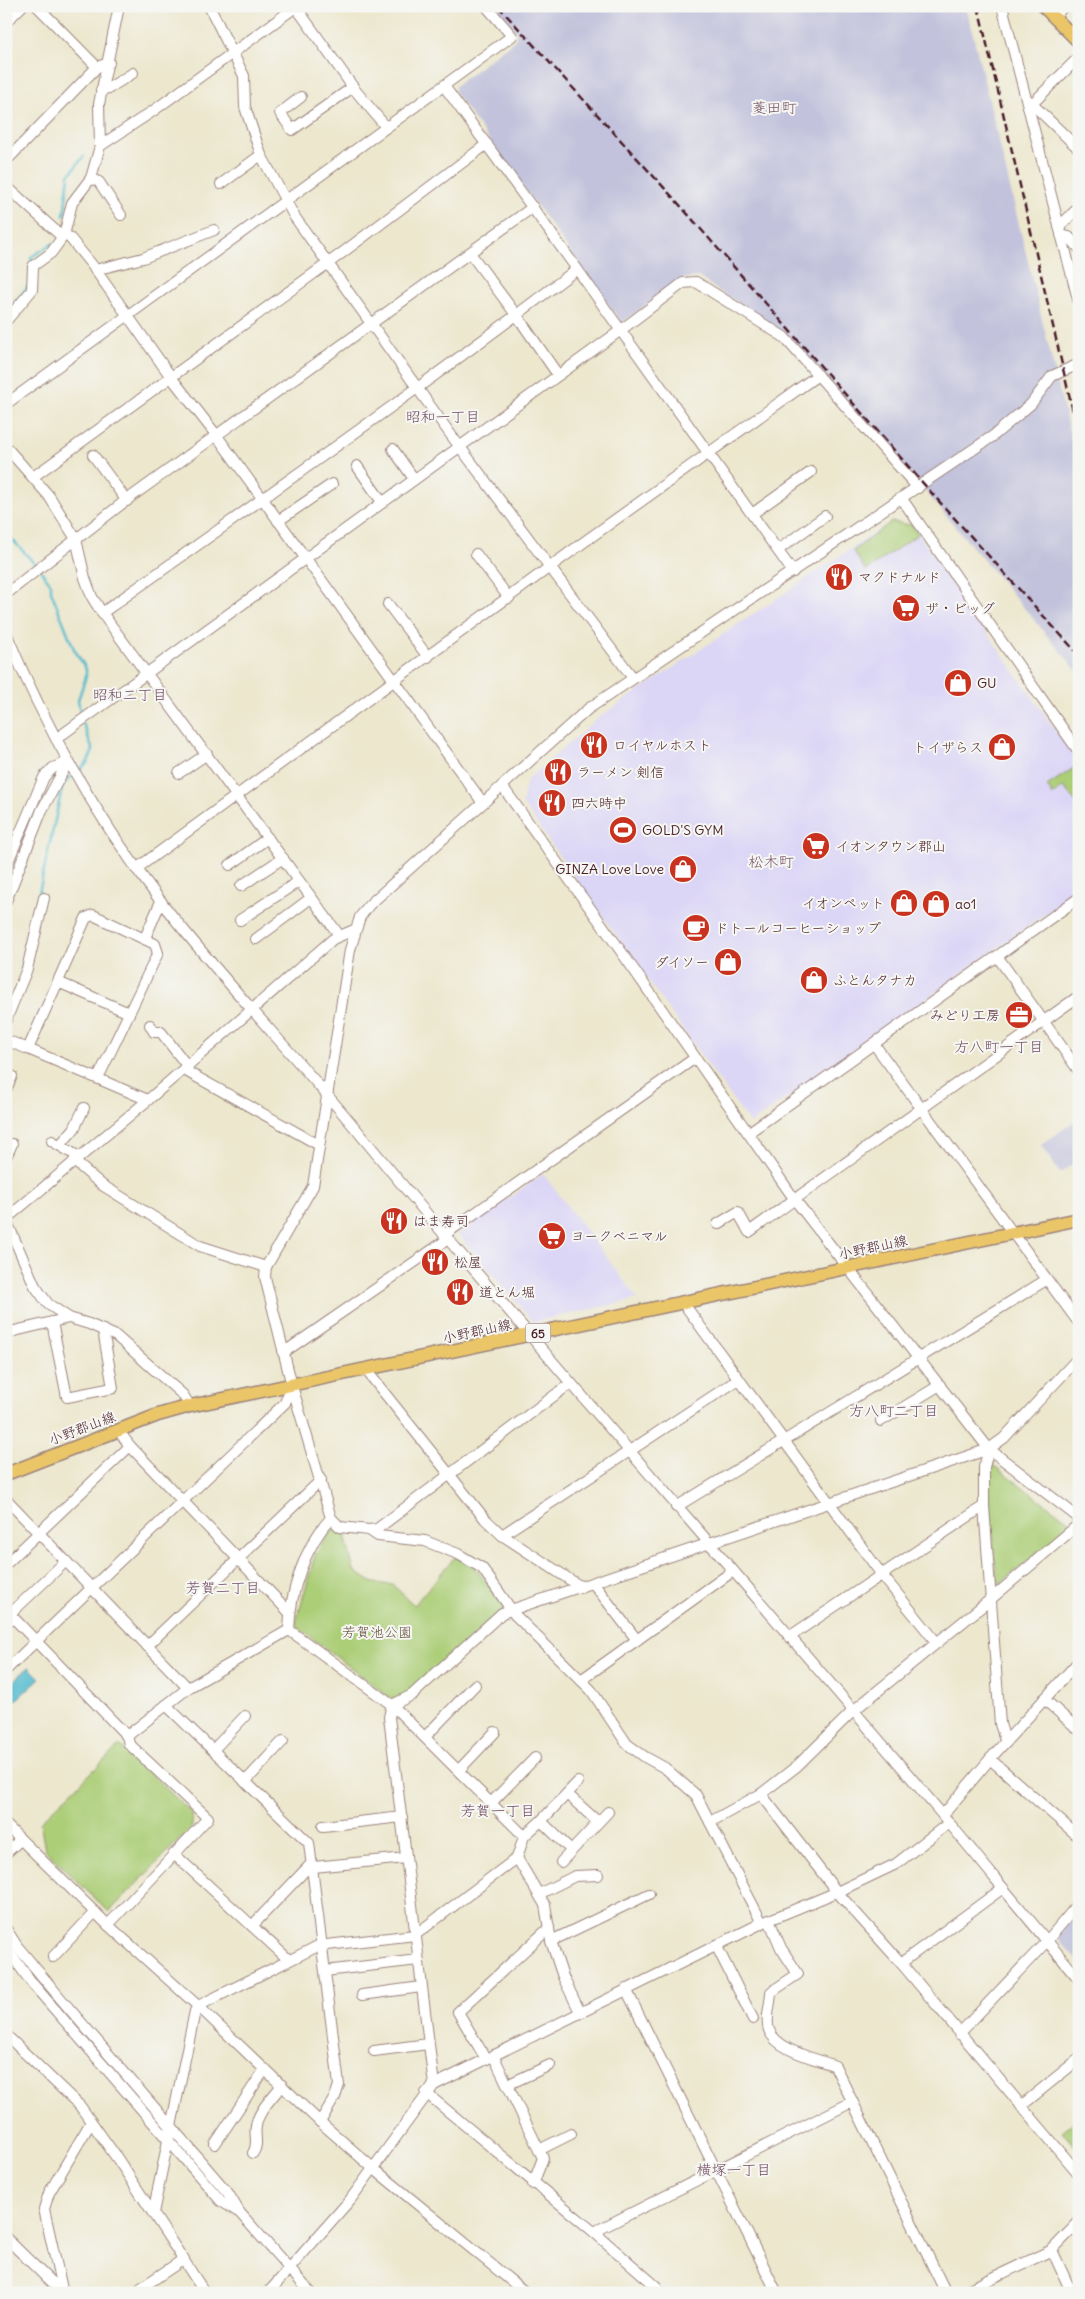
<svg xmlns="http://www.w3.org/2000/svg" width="1085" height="2299" font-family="Delius,'Klee One',sans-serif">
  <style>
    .built { fill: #dcd6f6 }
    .industrial { fill: #c2c2dc }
    .green { fill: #acce77; stroke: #7b7651 }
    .water { fill: #52bbcf; stroke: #4e6d7d }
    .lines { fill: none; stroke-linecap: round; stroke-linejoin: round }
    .stream { stroke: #52bbcf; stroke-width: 2.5 }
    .minor-casing { stroke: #9b837c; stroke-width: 12 }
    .major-casing { stroke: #9b837c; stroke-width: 15 }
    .minor { stroke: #fff; stroke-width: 10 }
    .major { stroke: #ebc669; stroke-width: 12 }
    .rail { stroke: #4a1f2b; stroke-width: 2.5; stroke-dasharray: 8 4; stroke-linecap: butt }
    .labels { text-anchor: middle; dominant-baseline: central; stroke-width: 4; stroke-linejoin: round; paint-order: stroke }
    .shield { fill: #f6f6f2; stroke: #7e6067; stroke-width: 1 }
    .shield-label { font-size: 12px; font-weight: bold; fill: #4a1f2b }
    .poi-label { font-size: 14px; fill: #4a1f2b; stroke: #f6f6f2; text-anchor: start }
    .street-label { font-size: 14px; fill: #4a1f2b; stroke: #f6f6f2 }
    .park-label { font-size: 14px; fill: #675442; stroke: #f6f6f2 }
    .neighbourhood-label { font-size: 15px; fill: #744f65; stroke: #f6f6f2 }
  </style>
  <rect width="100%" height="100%" fill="#f6f6f2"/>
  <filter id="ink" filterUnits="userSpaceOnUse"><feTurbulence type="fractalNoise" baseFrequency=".02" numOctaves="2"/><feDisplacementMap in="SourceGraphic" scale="10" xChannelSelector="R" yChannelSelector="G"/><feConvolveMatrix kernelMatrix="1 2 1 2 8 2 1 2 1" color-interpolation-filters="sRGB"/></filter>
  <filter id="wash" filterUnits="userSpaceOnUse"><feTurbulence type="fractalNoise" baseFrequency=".0096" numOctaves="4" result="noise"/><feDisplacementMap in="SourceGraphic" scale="20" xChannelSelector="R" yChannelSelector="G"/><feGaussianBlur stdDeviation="1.12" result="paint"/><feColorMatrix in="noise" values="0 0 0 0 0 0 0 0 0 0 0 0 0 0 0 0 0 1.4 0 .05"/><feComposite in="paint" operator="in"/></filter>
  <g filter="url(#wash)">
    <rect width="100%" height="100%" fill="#ece7cd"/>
    <g class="built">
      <polygon points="891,522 912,525 1079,764 1079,890 750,1124 522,803 527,780 598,718"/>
      <polygon points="543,1174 638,1299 533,1322 458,1234"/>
    </g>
    <g class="industrial">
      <polygon points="493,6 966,6 1079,472 1079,673 927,493 785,334 698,277 680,279 622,323 455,93 455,86 515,40 517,32"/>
      <polygon points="1079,1118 1079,1160 1060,1173 1041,1145"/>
      <polygon points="1079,1911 1079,1962 1057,1937"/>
    </g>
    <g class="green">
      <polygon points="891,522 912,525 918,534 866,571 853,551"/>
      <polygon points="1077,766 1079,768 1079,807 1064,787 1053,795 1047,786"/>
      <polygon points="993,1465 1070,1522 1070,1526 1001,1583 997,1581 986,1470"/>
      <polygon points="332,1530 344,1531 354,1571 373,1583 393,1585 414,1605 455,1557 471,1563 506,1607 406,1695 398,1700 392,1699 297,1627 296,1622 315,1555"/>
      <polygon points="120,1745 191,1812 192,1827 109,1912 45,1850 40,1822"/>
      <polygon points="1079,2118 1079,2152 1062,2131"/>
    </g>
    <polygon class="water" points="29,1667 40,1678 15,1701 6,1692 6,1688"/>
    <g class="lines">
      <g class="stream">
        <polyline points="64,216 69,175 84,156"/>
        <polyline points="32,264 31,257 52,244"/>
        <polyline points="13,306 28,286"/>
        <polyline points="6,533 37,566"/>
        <polyline points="41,571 51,584 51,591 74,649 86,669 86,676 78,700 81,717"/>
        <polyline points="77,772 87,763 93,751 83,723"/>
        <polyline points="22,969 63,784 72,776"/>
      </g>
    </g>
  </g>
  <g filter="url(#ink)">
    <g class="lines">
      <defs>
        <g id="minor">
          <polyline points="37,6 97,67"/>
          <polyline points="209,6 244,76 245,107 261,155 294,216 451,435 633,678"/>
          <polyline points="1002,6 1079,303"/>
          <polyline points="296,7 355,90 386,127"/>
          <polyline points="1054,17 1064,6"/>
          <polyline points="6,22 22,6"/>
          <polyline points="444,86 577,269 793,572"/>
          <polyline points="101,90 109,88 133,73"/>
          <polyline points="301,97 280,113 292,130 353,87"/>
          <polyline points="1027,99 1079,149"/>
          <polyline points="1032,104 1079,57"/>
          <polyline points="100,146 153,111 297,6"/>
          <polyline points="6,161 97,67 109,63"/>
          <polyline points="91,178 99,182 121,215"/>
          <polyline points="221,184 261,155"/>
          <polyline points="6,186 59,234 69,237 92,265 171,377 217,436 483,803"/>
          <polyline points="1059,227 1079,207"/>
          <polyline points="1061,235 1069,237 1079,248"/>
          <polyline points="470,253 520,320 558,375"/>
          <polyline points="95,270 143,258 214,230"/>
          <polyline points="6,321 32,290 33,266 51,253 64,235 72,203 91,178 100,146 99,104 119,6"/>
          <polyline points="6,404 512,36 486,6"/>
          <polyline points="6,447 49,496 76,539 85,578 92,597 102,613 339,935"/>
          <polyline points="393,449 414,479"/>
          <polyline points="93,455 127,501"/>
          <polyline points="357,466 382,502"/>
          <polyline points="33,477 338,256 487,144"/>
          <polyline points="902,499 1079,752"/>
          <polyline points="752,514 811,472"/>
          <polyline points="278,521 332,484"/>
          <polyline points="778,550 825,516"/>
          <polyline points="476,554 509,598"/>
          <polyline points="6,594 124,502 533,207"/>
          <polyline points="388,604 428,657"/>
          <path d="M102 613C261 499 422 388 577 269"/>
          <path d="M6 633C46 729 98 820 162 903 226 985 299 1059 365 1140 553 1367 750 1587 940 1812 987 1868 1032 1924 1079 1979"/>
          <polyline points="56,739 621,330 683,283 696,282 784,337 918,488"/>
          <polyline points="179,773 207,754"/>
          <polyline points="502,786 618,947 795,1200 989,1449 1079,1518"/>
          <polyline points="230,865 268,838"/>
          <polyline points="6,866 44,777 53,768 68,762"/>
          <polyline points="136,869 584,542 818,375"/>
          <polyline points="241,886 283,858"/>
          <polyline points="6,901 42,810 68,762"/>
          <polyline points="240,920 299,881"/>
          <polyline points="145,938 161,901"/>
          <polyline points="256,939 311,898"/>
          <polyline points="997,956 1079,1071"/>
          <polyline points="58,982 129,1013"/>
          <polyline points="6,1020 27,969 44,898"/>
          <polyline points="150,1025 154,1032 161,1032 188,1067"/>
          <polyline points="6,1040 28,1049"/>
          <polyline points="874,1044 1079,1323"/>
          <polyline points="184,1070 319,1145"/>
          <polyline points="98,1078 158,953 155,944 93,915 86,918 28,1049 148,1100"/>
          <polyline points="6,1090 12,1076"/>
          <polyline points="748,1133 1079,898"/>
          <polyline points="52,1141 79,1157"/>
          <polyline points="60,1145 74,1129 84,1108"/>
          <polyline points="6,1157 12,1144"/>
          <polyline points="74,1161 102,1185 200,1246 266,1267"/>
          <polyline points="6,1219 148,1100 333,939 356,929"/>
          <polyline points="6,1220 35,1286 48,1304 69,1318 89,1324 116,1336 183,1395 190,1406"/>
          <polyline points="718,1224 738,1212 749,1232 1079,996"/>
          <polyline points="444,1235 695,1058"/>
          <polyline points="684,1304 882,1575 937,1643"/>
          <polyline points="52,1322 67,1397 113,1388 103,1330"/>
          <polyline points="6,1333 69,1318"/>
          <polyline points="283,1353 448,1239"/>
          <polyline points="366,1370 485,1519 502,1535 581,1587"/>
          <polyline points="881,1421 940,1385"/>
          <polyline points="118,1430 130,1446 290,1613"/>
          <polyline points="989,1449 984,1467 984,1506 1000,1724 1006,1743"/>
          <polyline points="6,1499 188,1688"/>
          <polyline points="676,1507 1046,1280"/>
          <polyline points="331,1518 340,1527 369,1530 378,1536 425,1541 458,1554 482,1568 515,1615 591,1690 627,1744 645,1757 665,1768 696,1795 762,1923"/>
          <polyline points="369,1530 377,1529 571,1383"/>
          <polyline points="502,1535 739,1379"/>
          <polyline points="6,1564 130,1446"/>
          <polyline points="593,1583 637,1640"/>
          <polyline points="6,1610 127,1736 129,1744 208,1818 108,1925"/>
          <polyline points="10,1614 66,1561"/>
          <path d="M289 1630C290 1591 305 1546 331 1518L292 1386 265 1277 266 1267 313 1186 350 950 360 917 369 905 588 709 993 436 1031 404 1052 376 1079 364"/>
          <polyline points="789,1637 984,1506"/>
          <polyline points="147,1646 321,1480"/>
          <polyline points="6,1670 285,1403 291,1387"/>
          <polyline points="581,1680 733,1571"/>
          <polyline points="1044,1699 1079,1730"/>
          <polyline points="166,1705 309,1843 339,2085 335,2097 320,2122"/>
          <polyline points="392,1705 412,1695 502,1613 989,1449 1004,1438 1079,1357"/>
          <polyline points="392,1705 389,1717 434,2085"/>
          <polyline points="127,1736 188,1688 289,1630"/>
          <polyline points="425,1737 475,1685"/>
          <polyline points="213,1750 245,1716"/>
          <polyline points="990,1759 1079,1837"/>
          <polyline points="459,1770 495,1732"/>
          <polyline points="245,1782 283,1741"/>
          <polyline points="567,1794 598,1822"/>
          <polyline points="761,1794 837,1892 901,1963 1079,2174"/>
          <polyline points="492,1802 535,1758"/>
          <polyline points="943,1815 990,1759 1079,1661"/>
          <polyline points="541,1821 571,1850"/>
          <polyline points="710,1822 761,1794 797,1766 853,1711 991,1599 1079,1524"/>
          <polyline points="6,1825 108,1925 198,2006 320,2122 373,2168 526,2293"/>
          <polyline points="323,1826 402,1817"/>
          <polyline points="524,1836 541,1821 578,1782"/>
          <polyline points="6,1853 20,1840"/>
          <polyline points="174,1854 289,1960"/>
          <polyline points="517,1858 545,1905 551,1941 563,1977 580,2012"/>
          <polyline points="561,1862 608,1812"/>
          <polyline points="313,1867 406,1858"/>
          <polyline points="539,1894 575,1876 598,1875"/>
          <path d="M769 1920 781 1948 798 1974 771 1992C771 2003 765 2019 769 2030 777 2051 815 2058 835 2066L946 2293"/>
          <polyline points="252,1926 311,1864"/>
          <polyline points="6,1929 17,1946 61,1999 228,2193 240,2213 311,2293"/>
          <polyline points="551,1941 649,1894"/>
          <polyline points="716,1945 753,2019"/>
          <polyline points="6,1947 31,1982 221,2201 237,2211"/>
          <polyline points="53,1957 95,1912"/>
          <polyline points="901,1963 1003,1888"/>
          <polyline points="325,1971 418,1960"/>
          <polyline points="626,1989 777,2293"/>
          <polyline points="362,1995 421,1987"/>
          <polyline points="959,2034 1047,1941 1079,1903"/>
          <polyline points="6,2035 80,2106 119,2161 205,2293"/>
          <polyline points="374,2051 428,2044"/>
          <polyline points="493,2055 539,2150 571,2134"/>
          <polyline points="486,2059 458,2012 549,1928"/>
          <polyline points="507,2085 550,2065"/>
          <polyline points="426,2093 594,2232 657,2287"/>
          <polyline points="1021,2106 1079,2059"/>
          <polyline points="215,2144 265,2069"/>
          <path d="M253 2153C259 2144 254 2136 256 2126 258 2111 273 2097 282 2085"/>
          <polyline points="533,2184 543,2158 539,2150"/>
          <polyline points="153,2213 195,2011 198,2006 318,1946 415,1935 517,1858 524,1836 392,1705 289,1630"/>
          <polyline points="594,2232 852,2102"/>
          <polyline points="6,2238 51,2282 62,2290"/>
          <polyline points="1052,2250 1069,2287 1069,2293"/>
          <polyline points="63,2293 44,2209 49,2193 91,2122"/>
          <polyline points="140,2293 141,2288 184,2259"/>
          <polyline points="268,2293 350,2200 434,2085 762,1923 837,1892 896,1864 949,1823"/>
          <polyline points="961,2293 1052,2250 1079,2222"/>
        </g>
        <g id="major">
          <polyline points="1043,6 1079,42"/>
          <polyline points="6,1474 158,1415 190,1406 1079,1219"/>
        </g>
      </defs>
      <use href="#minor" class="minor-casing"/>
      <use href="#major" class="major-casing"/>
      <use href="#minor" class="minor"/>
      <use href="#major" class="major"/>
      <g class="rail">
        <polyline points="498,6 678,203 936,498 1079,655"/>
        <polyline points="978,6 1079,437"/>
      </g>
    </g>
  </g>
  <defs>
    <symbol id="restaurant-disc" viewBox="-11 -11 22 22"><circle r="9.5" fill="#c8321e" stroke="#f6f6f2"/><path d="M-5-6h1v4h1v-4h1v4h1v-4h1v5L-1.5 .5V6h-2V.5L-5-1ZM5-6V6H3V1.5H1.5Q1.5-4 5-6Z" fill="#fff"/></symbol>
    <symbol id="supermarket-disc" viewBox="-11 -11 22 22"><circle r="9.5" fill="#c8321e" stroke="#f6f6f2"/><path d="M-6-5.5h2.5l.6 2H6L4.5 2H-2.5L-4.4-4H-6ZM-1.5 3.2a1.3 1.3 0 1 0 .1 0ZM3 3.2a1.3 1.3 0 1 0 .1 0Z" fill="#fff"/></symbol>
    <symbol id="shop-disc" viewBox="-11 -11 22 22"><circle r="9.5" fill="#c8321e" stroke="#f6f6f2"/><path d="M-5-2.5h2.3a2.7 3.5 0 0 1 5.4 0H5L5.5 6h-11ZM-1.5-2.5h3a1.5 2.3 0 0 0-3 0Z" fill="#fff"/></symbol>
    <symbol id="stadium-disc" viewBox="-11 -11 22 22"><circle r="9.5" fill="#c8321e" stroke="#f6f6f2"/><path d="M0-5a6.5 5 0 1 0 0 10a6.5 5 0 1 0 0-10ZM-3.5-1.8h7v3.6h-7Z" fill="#fff"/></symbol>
    <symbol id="cafe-disc" viewBox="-11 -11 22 22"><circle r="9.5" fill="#c8321e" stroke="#f6f6f2"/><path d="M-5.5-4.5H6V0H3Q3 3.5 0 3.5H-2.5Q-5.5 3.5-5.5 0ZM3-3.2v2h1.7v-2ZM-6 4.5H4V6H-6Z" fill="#fff"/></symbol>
    <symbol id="office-disc" viewBox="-11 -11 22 22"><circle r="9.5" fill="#c8321e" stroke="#f6f6f2"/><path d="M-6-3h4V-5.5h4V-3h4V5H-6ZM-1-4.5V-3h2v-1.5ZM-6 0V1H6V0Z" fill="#fff"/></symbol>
  </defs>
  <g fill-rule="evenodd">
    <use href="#restaurant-disc" x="823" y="561" width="32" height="32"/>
    <use href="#supermarket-disc" x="890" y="592" width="32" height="32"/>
    <use href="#shop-disc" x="942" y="667" width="32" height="32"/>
    <use href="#restaurant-disc" x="578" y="729" width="32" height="32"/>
    <use href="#shop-disc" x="986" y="731" width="32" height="32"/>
    <use href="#restaurant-disc" x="542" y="756" width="32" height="32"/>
    <use href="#restaurant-disc" x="536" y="787" width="32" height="32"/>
    <use href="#stadium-disc" x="607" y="814" width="32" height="32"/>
    <use href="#supermarket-disc" x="800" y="830" width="32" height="32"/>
    <use href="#shop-disc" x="667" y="853" width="32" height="32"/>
    <use href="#shop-disc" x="888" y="887" width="32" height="32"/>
    <use href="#shop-disc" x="920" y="888" width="32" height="32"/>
    <use href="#cafe-disc" x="680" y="912" width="32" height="32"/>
    <use href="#shop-disc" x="712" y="946" width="32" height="32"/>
    <use href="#shop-disc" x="798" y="964" width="32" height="32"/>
    <use href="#office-disc" x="1003" y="999" width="32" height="32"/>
    <use href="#restaurant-disc" x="378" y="1205" width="32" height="32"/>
    <use href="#supermarket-disc" x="536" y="1220" width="32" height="32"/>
    <use href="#restaurant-disc" x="419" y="1246" width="32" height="32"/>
    <use href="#restaurant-disc" x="444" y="1276" width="32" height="32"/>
  </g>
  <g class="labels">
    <rect class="shield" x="525.5" y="1323.5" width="25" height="19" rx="4"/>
    <g class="shield-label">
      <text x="538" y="1333">65</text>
    </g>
    <g class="poi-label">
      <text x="858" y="577">マクドナルド</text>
      <text x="925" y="608">ザ・ビッグ</text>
      <text x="977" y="683">GU</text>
      <text x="613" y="745">ロイヤルホスト</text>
      <text x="983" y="747" text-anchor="end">トイザらス</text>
      <text x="577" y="772">ラーメン 剣信</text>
      <text x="571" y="803">四六時中</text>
      <text x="642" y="830">GOLD'S GYM</text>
      <text x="835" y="846">イオンタウン郡山</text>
      <text x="664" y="869" text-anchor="end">GINZA Love Love</text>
      <text x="885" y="903" text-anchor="end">イオンペット</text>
      <text x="955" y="904">ao1</text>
      <text x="715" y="928">ドトールコーヒーショップ</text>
      <text x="709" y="962" text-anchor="end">ダイソー</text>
      <text x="833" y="980">ふとんタナカ</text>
      <text x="1000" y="1015" text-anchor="end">みどり工房</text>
      <text x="413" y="1221">はま寿司</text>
      <text x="571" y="1236">ヨークベニマル</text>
      <text x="454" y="1262">松屋</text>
      <text x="479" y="1292">道とん堀</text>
    </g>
    <g class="street-label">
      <text transform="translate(873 1247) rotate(-12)">小野郡山線</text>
      <text transform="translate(477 1331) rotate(-12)">小野郡山線</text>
      <text transform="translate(82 1428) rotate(-21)">小野郡山線</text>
    </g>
    <g class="park-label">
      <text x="377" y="1632">芳賀池公園</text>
    </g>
    <g class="neighbourhood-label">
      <text x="774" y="107">菱田町</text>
      <text x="443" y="416">昭和一丁目</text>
      <text x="130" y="694">昭和二丁目</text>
      <text x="771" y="861">松木町</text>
      <text x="999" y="1046">方八町一丁目</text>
      <text x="894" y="1410">方八町二丁目</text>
      <text x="223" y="1587">芳賀二丁目</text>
      <text x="498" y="1810">芳賀一丁目</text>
      <text x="734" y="2169">横塚一丁目</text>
    </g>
  </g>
  <rect width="1085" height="2299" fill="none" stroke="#f6f6f2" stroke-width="25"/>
</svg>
